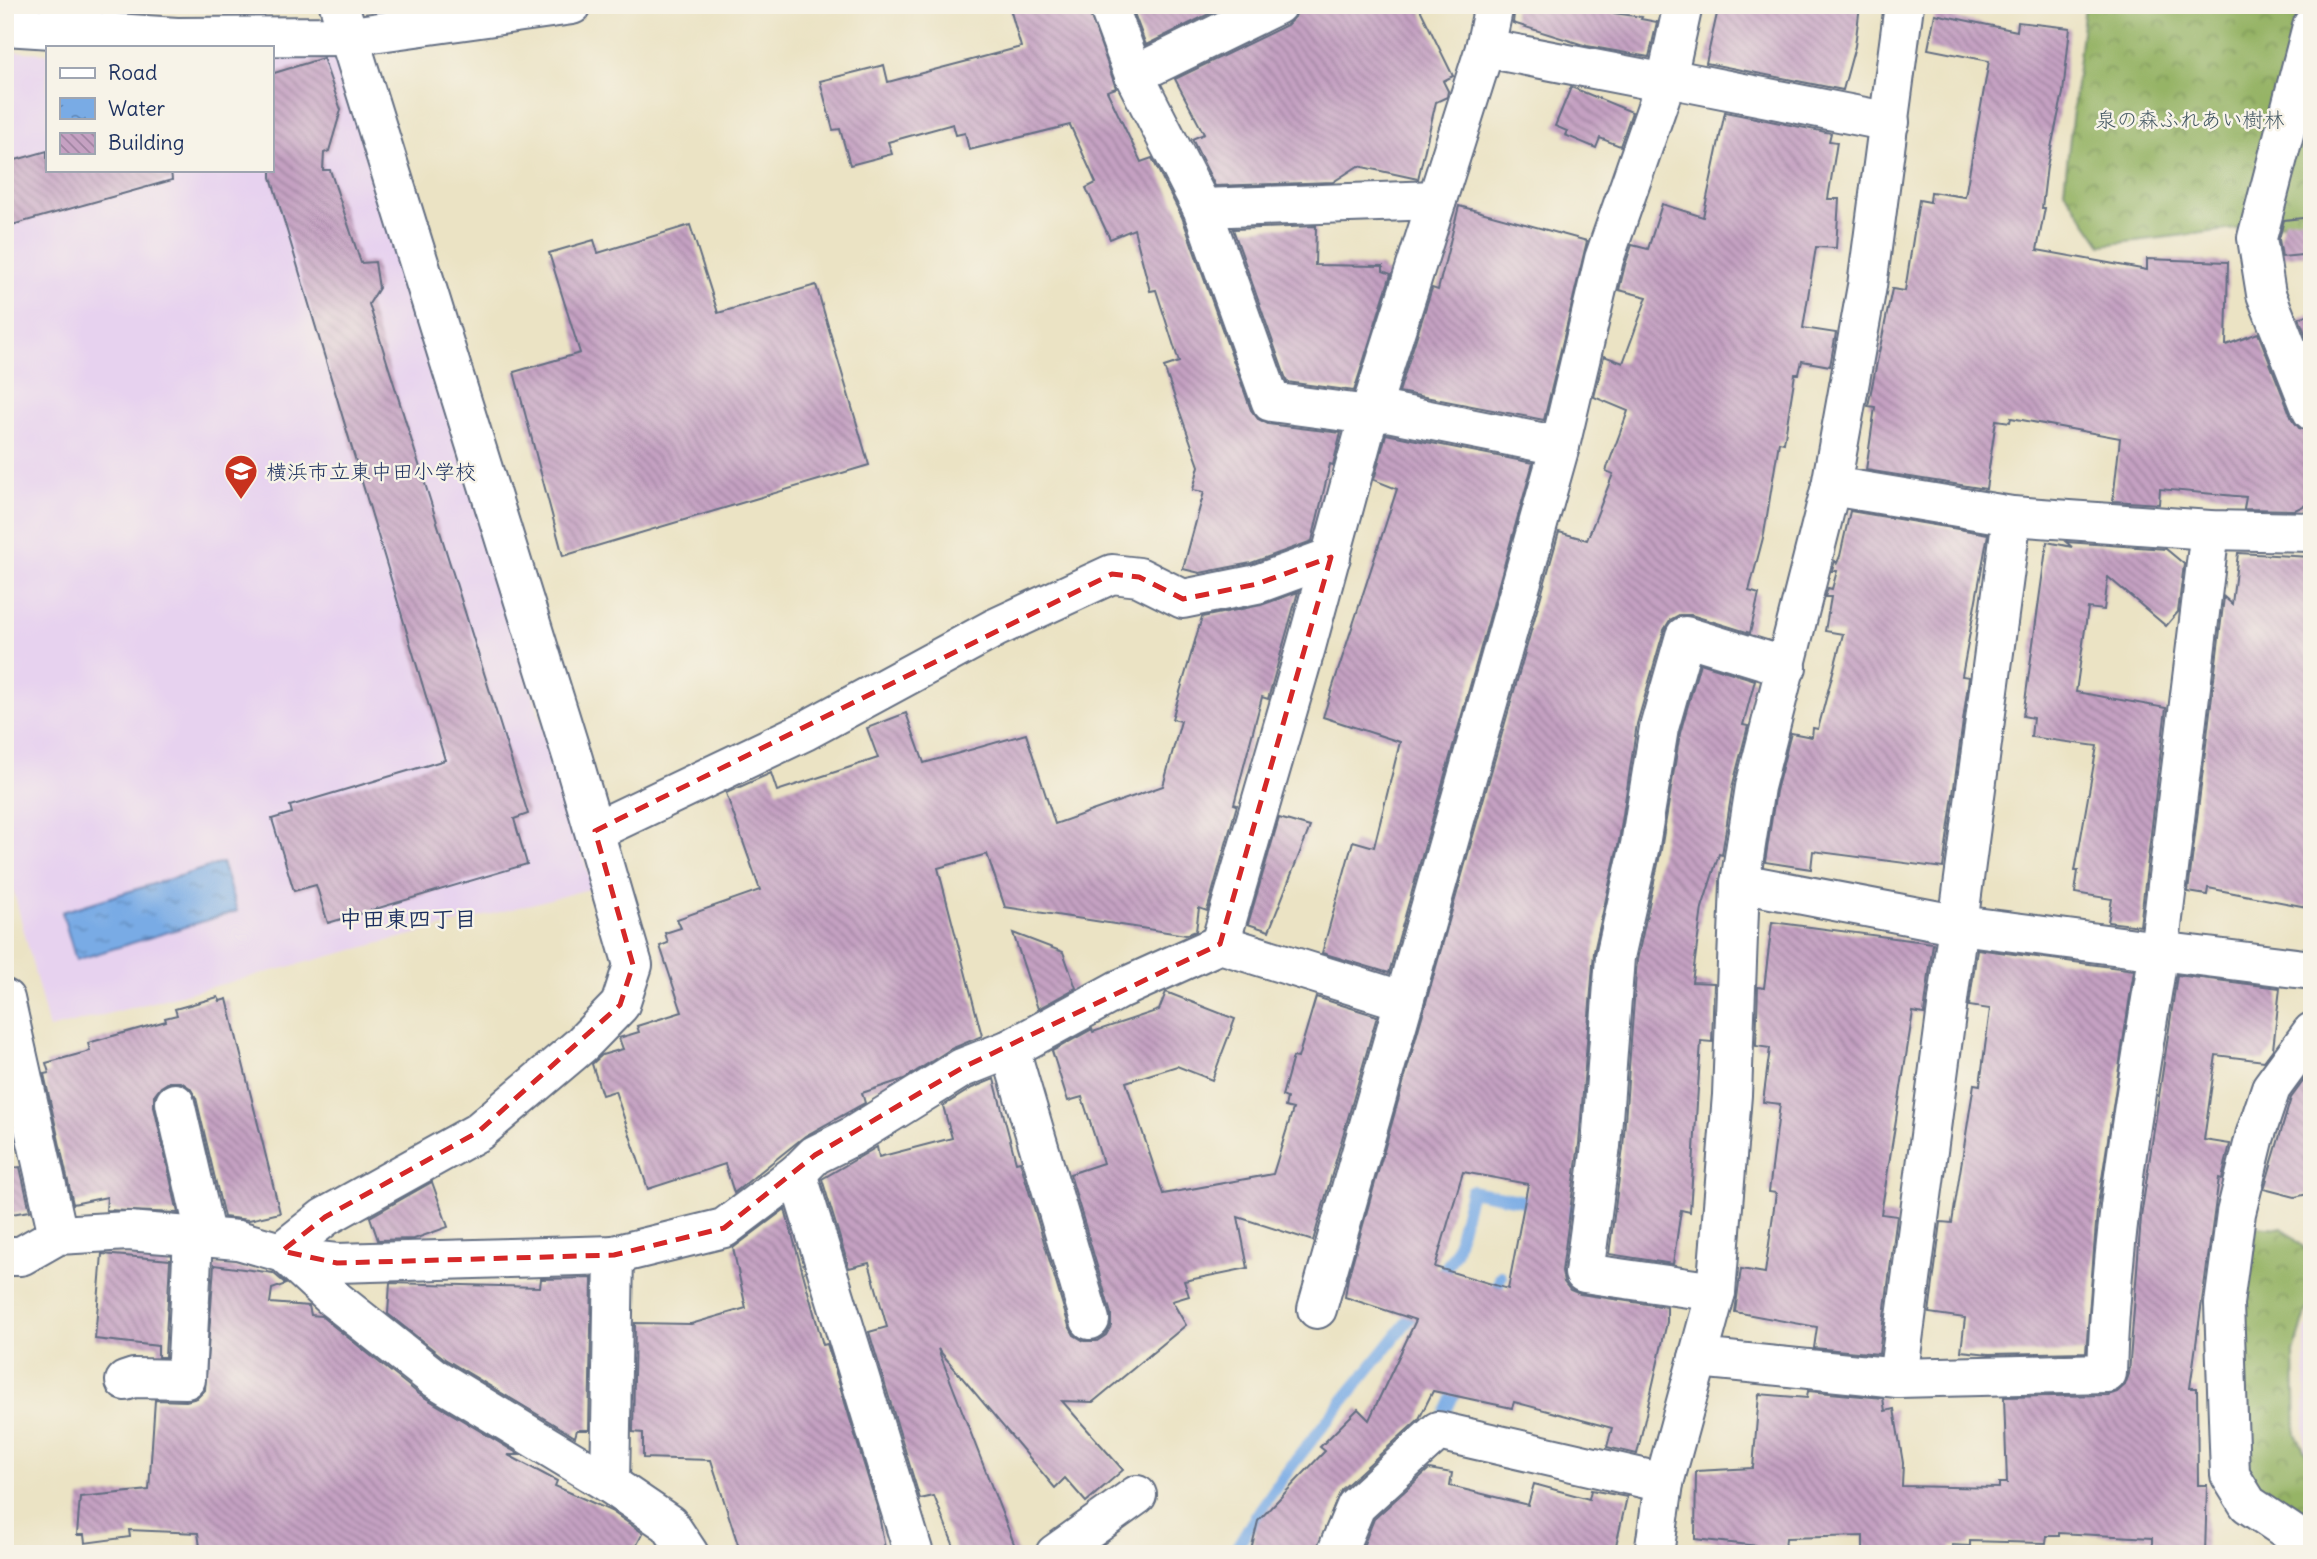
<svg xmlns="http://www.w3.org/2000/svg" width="2317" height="1559" font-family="Delius,'Klee One',sans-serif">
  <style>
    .built { fill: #e7d2ef }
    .forest { fill: url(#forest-crowns); stroke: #587262; stroke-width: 2 }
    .water { fill: url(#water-ripples); stroke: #4a6da2; stroke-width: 2 }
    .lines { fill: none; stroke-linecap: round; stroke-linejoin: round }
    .stream { stroke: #79abe5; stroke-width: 12 }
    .building { fill: url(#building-back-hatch); fill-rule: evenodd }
    .minor-casing { stroke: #646e82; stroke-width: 42 }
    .minor { stroke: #fff; stroke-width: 38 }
    .marked { fill: none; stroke: #d62828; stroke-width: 5; stroke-dasharray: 14 9; stroke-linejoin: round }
    .labels { text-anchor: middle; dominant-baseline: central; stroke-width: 5; stroke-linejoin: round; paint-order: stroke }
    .park-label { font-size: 21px; fill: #445864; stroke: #f7f3e8 }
    .poi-label { font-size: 21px; fill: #1b2f5e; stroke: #f7f3e8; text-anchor: start }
    .neighbourhood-label { font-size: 23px; font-weight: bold; fill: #1b2f5e; stroke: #f7f3e8 }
  </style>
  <defs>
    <pattern id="forest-crowns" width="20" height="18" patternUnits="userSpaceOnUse" patternTransform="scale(1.75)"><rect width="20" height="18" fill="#96b466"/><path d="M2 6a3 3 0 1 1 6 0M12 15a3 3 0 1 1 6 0" fill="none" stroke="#7a9357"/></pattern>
    <pattern id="water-ripples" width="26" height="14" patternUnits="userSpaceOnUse" patternTransform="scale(1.75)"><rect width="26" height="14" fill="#79abe5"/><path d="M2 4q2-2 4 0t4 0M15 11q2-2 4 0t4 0" fill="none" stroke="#628cbd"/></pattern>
    <pattern id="building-back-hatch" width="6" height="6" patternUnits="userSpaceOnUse" patternTransform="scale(1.75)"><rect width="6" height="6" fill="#c5a1c2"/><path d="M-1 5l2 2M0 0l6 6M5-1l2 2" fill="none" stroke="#9f84a1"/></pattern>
  </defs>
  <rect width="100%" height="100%" fill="#f7f3e8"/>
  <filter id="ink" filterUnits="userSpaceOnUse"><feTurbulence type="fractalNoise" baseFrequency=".0143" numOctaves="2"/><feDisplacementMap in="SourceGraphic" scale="14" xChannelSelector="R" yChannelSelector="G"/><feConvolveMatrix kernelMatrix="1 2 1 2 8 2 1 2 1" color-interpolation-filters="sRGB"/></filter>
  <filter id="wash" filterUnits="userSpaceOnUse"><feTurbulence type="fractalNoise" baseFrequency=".00686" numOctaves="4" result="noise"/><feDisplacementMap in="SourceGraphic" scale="28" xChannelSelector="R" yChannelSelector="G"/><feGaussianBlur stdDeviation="1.57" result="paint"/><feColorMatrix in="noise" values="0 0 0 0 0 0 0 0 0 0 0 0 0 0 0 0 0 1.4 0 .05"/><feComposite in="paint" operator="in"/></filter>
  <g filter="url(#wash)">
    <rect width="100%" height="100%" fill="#ebe3c4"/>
    <g class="built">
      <polygon points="334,49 593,888 49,1029 5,857 5,51 47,53 47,170 271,170 271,52"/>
      <polygon points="2312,1319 2312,1455 2305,1450 2305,1331"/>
    </g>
    <g class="forest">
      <polygon points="2085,5 2306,5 2296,23 2312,39 2312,220 2102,245 2064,190"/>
      <polygon points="2253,1226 2282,1228 2312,1255 2312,1294 2294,1353 2296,1435 2312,1464 2312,1534 2265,1501 2242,1467 2237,1308"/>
    </g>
    <polygon class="water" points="222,863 237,911 76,960 62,912"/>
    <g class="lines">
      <g class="stream">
        <polyline points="1437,1282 1455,1253 1471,1191 1581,1212"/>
        <polyline points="1493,1299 1501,1276"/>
        <polyline points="1445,1413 1460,1381"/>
        <path d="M1233 1554C1284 1464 1358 1387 1420 1305"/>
      </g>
    </g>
    <g id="blocks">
      <g class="building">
        <polygon points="1009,5 1087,5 1116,88 1107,91 1141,162 1152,158 1182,217 1251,410 1258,419 1268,424 1341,433 1333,465 1330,464 1312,541 1251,563 1200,573 1183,569 1204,492 1193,490 1199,466 1164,367 1179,362 1156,290 1150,291 1134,229 1110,239 1086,188 1096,183 1070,125 969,150 965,133 956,135 953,124 888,142 892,154 850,165 840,129 833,130 820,81 884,65 888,82 1021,47"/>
        <polygon points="1131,5 1227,5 1146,45"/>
        <polygon points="1299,5 1418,5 1453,76 1443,81 1448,91 1447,97 1436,102 1418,179 1358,166 1333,182 1215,186 1192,139 1204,134 1175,79 1287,25 1295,17"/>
        <polygon points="1515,5 1558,5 1642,17 1641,19 1657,22 1649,57 1587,46 1513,23"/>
        <polygon points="1719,5 1860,5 1855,46 1843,90 1706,63"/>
        <polygon points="1935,14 2017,31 2018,22 2070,28 2063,93 2047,166 2042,208 2045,208 2037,250 2147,270 2147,259 2228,262 2226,345 2258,333 2292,419 2299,428 2312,432 2312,502 2295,510 2244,509 2246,497 2160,489 2159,504 2113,501 2120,438 2011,418 2010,422 1996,420 1986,489 1866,470 1875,407 1868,406 1892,289 1905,291 1919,200 1930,202 1931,192 1965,197 1989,61 1928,49"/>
        <polygon points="323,58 341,110 329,151 324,153 323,170 330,170 361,263 375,262 379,288 369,304 528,814 514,819 527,864 328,923 316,885 294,891 272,819 292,813 290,806 445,760 271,177 271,74"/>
        <polygon points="1571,87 1632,112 1620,146 1600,138 1596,148 1565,135 1567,131 1555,126"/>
        <path d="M1725 112 1831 133 1829 141 1837 142 1828 199H1839L1836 248 1816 247 1803 328 1836 333 1830 366 1802 361 1799 374H1795L1784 443 1779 442 1764 534 1749 591 1759 594 1750 633 1691 615H1679L1670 620 1664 630 1637 724 1619 841 1594 952 1579 1144 1562 1271 1564 1282 1570 1290 1580 1294 1667 1307V1322L1637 1454 1607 1447 1612 1428 1514 1402 1512 1408 1433 1391 1419 1419 1341 1490 1315 1554H1250L1258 1521 1325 1451 1320 1447 1358 1409 1369 1420 1416 1320 1345 1297 1348 1278 1559 532 1587 540 1613 474 1606 471 1628 411 1594 397 1604 356 1623 363 1647 297 1619 290 1625 265 1632 245 1648 249 1662 204 1703 217ZM1463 1172 1528 1184 1508 1289 1435 1267Z"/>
        <polygon points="47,151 47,170 171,170 172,180 5,227 5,163"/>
        <polygon points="1459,206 1587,241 1544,420 1399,392 1432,288 1438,290"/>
        <polygon points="2312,217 2312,254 2282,257 2279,239 2284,220"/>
        <polygon points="690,225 718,313 816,285 869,465 563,556 514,372 580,353 549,253 594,240 598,253"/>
        <polygon points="1316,226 1315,265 1383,266 1383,271 1391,274 1354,391 1287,382 1233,229"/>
        <polygon points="2312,313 2312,351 2299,318"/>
        <polygon points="1386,434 1533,463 1389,973 1322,953 1353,841 1374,847 1400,742 1323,717 1397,489 1374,480"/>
        <polygon points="1850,511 1988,534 1962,676 1969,677 1943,868 1813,851 1811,869 1765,862 1776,791 1791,733 1812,737 1813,728 1818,729 1843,634 1825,631 1831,597 1825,597 1828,588 1832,589 1837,571 1832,571 1835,561 1837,563 1840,556"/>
        <polygon points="2047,542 2072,547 2066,542 2166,549 2184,564 2178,612 2166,626 2108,577 2104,610 2088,608 2076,692 2166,708 2140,926 2108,922 2112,899 2075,893 2078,871 2075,871 2097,746 2031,737 2033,718 2023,716"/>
        <polygon points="2238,553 2312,557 2312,908 2208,888 2207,895 2188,892 2224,597 2232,604"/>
        <polygon points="1298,592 1268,699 1262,697 1234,804 1237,805 1207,911 1199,908 1196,931 1186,935 1005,907 987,854 938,868 982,1036 951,1049 904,1079 862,1093 865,1103 805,1136 734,1193 725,1164 648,1189 615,1091 602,1095 592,1064 602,1055 623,1049 619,1038 639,1032 637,1026 682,1012 660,946 668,943 665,933 681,928 677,919 760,890 726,793 771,773 777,791 878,758 867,728 906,713 924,763 1026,734 1055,824 1163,786 1181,721 1172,719 1202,617 1261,605"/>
        <polygon points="1700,663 1755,680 1743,725 1748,726 1733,784 1722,855 1719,854 1702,908 1692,982 1714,983 1712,1042 1701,1041 1690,1212 1681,1210 1673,1264 1609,1254 1623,1148 1637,960 1661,850 1680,733"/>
        <polygon points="1279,818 1310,827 1269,931 1248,924"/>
        <polygon points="1772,922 1933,943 1924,1014 1913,1012 1881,1214 1897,1216 1879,1354 1814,1348 1817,1327 1735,1312 1741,1269 1765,1273 1776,1193 1769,1192 1780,1104 1763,1102 1770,1048 1756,1046 1758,987 1764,988"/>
        <polygon points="1013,933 1063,952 1076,988 1038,1009"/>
        <polygon points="1977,949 2134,970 2097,1211 2086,1352 1989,1354 1961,1351 1965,1318 1929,1313 1941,1222 1952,1223 1974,1084 1980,1085 1990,1009 1969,1006"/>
        <polygon points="2177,975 2280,988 2273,1049 2264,1061 2216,1055 2204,1140 2230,1144 2222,1179 2219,1178 2190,1388 2197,1388 2198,1485 2207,1485 2205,1554 2152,1554 2152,1538 2059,1533 2059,1536 2047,1536 2046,1543 1970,1541 1970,1546 1952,1545 1952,1554 1863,1554 1863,1536 1786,1538 1785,1549 1695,1539 1696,1471 1753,1468 1759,1394 1807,1398 1808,1391 1883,1398 1885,1411 1894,1409 1903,1463 1902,1486 1999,1488 1999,1483 2007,1483 2004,1397 2108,1395 2117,1392 2125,1385 2129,1374 2141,1217"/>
        <polygon points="1166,992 1235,1019 1212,1080 1177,1066 1126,1082 1163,1194 1273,1174 1293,1109 1285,1107 1287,1098 1282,1096 1293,1057 1298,1058 1316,997 1377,1016 1313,1241 1238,1217 1248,1268 1184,1281 1189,1296 1172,1301 1186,1325 1093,1402 1062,1401 1123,1470 1086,1502 1065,1478 1055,1488 938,1349 1018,1554 957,1554 934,1496 920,1499 869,1332 887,1327 869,1263 849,1268 822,1179 877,1147 879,1157 952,1138 943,1106 972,1088 994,1079 1016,1162 1020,1161 1069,1326 1074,1335 1084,1341 1097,1341 1106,1335 1111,1326 1111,1314 1070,1174 1103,1163 1082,1097 1068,1101 1052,1051 1092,1029 1093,1032 1159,1010"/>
        <polygon points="218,997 220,1001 227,999 280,1213 249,1220 224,1217 196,1098 190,1088 181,1082 169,1082 161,1087 154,1096 154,1107 178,1213 106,1210 107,1197 73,1204 44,1074 49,1073 46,1063 90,1051 88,1043 166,1021 165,1018 177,1015 175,1009"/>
        <polygon points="2312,1069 2312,1193 2295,1197 2264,1189 2291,1098"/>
        <polygon points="20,1167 30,1211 5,1215 5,1169"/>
        <polygon points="432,1182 448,1227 414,1239 378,1240 370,1217"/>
        <polygon points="785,1209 823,1345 827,1344 878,1510 886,1554 741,1554 711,1460 643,1458 643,1433 633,1432 635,1323 691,1324 746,1308 733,1248"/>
        <polygon points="102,1254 170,1260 165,1357 158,1357 158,1346 95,1339"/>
        <polygon points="214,1265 273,1273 286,1284 272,1289 270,1303 309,1306 311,1315 321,1316 419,1394 520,1455 508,1455 557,1481 555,1486 611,1511 643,1533 632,1554 201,1554 198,1533 129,1530 130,1537 85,1543 84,1535 77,1535 80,1497 149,1490 155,1400 186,1401 197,1398 205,1390"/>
        <polygon points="592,1278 589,1430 577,1430 575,1437 445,1359 388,1314 390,1283 540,1287 541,1279"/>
        <polygon points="1429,1469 1452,1473 1450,1486 1528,1505 1534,1484 1589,1499 1591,1490 1627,1497 1614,1554 1360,1554 1374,1519"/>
      </g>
    </g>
  </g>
  <g filter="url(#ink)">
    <use href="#blocks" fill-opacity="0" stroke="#646e82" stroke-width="2"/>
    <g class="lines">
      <defs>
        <g id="minor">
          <polyline points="339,5 573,759 633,965 620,1005 581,1045 478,1132 325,1217 282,1251 333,1298 433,1377 610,1484 669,1524 689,1554"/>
          <polyline points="1108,5 1134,75 1202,208 1271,402 1369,415 1388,412 1560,446"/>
          <polyline points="5,26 177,37 351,36 572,5"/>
          <polyline points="2312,26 2257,238 2266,294 2312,411"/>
          <polyline points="1485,48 1666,83"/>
          <polyline points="1134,75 1277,5"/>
          <polyline points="1667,78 1683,5"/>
          <polyline points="1202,208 1437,200"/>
          <polyline points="1831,486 2012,516 2210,530 2312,532"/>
          <polyline points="2210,530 2159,951 2312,970"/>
          <polyline points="595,831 805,731 995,628 1112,574 1139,577 1183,599 1257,584 1331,557"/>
          <polyline points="1220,944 1306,647 1369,415 1485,48 1494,5"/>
          <polyline points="5,999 58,1235"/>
          <polyline points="2312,1032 2271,1088 2255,1136 2236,1213 2224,1304 2230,1475 2248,1504 2312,1547"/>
          <polyline points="1010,1049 1090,1320"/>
          <polyline points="175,1103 206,1238"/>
          <polyline points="797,1173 914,1554"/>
          <polyline points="5,1256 21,1256 58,1235 128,1231 238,1240 309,1260 337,1263 614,1255 724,1228 797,1173 815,1155 851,1137 962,1068 1010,1049 1118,990 1220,944 1404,1001 1560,446 1604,259 1667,78 1890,122"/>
          <polyline points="1716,1292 1584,1273 1601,1146 1615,957 1640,845 1659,728 1685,636 1787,667"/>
          <polyline points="1317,1309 1404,1001"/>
          <path d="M1698 1358 1898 1378 2107 1373C2111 1231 2136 1091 2159 951L1960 925 1740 883"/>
          <polyline points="1898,1378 2012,516"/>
          <polyline points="125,1381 134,1378 186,1379 193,1237"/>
          <polyline points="610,1484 614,1255"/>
          <polyline points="1055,1554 1137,1495"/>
          <polyline points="1336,1554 1356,1506 1438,1431 1664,1483"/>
          <polyline points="1654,1554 1664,1483 1716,1292 1732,1095 1740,883 1755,787 1831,486 1867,286 1904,5"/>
        </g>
      </defs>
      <use href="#minor" class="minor-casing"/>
      <use href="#minor" class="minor"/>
    </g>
  </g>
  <path class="marked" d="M1331 557 1220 944 962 1068 815 1155 724 1228 614 1255 337 1263 282 1251 325 1217 478 1132 620 1005 633 965 595 831 1112 574 1139 577 1183 599 1257 584Z"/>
  <defs>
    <symbol id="school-pin" viewBox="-11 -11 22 30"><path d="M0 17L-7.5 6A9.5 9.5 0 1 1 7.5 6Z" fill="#c8321e" stroke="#f7f3e8"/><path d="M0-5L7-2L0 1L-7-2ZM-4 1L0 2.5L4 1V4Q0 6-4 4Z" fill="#fff"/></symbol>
  </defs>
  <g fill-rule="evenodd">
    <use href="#school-pin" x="222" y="452" width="38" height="52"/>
  </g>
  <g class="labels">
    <g class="park-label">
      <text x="2190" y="119">泉の森ふれあい樹林</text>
    </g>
    <g class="poi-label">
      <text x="266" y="471">横浜市立東中田小学校</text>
    </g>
    <g class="neighbourhood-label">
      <text x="408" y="918">中田東四丁目</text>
    </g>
  </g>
  <rect width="2317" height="1559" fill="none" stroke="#f7f3e8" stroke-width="28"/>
  <rect x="46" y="46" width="228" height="126" fill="#f7f3e8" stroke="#9fa5b1" stroke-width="2"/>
  <rect x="60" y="68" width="35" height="10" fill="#ffffff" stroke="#9fa5b1" stroke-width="2"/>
  <text x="108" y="80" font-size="21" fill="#1b2f5e">Road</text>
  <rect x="60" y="98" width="35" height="21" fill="url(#water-ripples)" stroke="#9fa5b1" stroke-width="2"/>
  <text x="108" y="116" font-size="21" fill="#1b2f5e">Water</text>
  <rect x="60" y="133" width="35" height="21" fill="url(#building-back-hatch)" stroke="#9fa5b1" stroke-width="2"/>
  <text x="108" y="150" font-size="21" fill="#1b2f5e">Building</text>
</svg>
